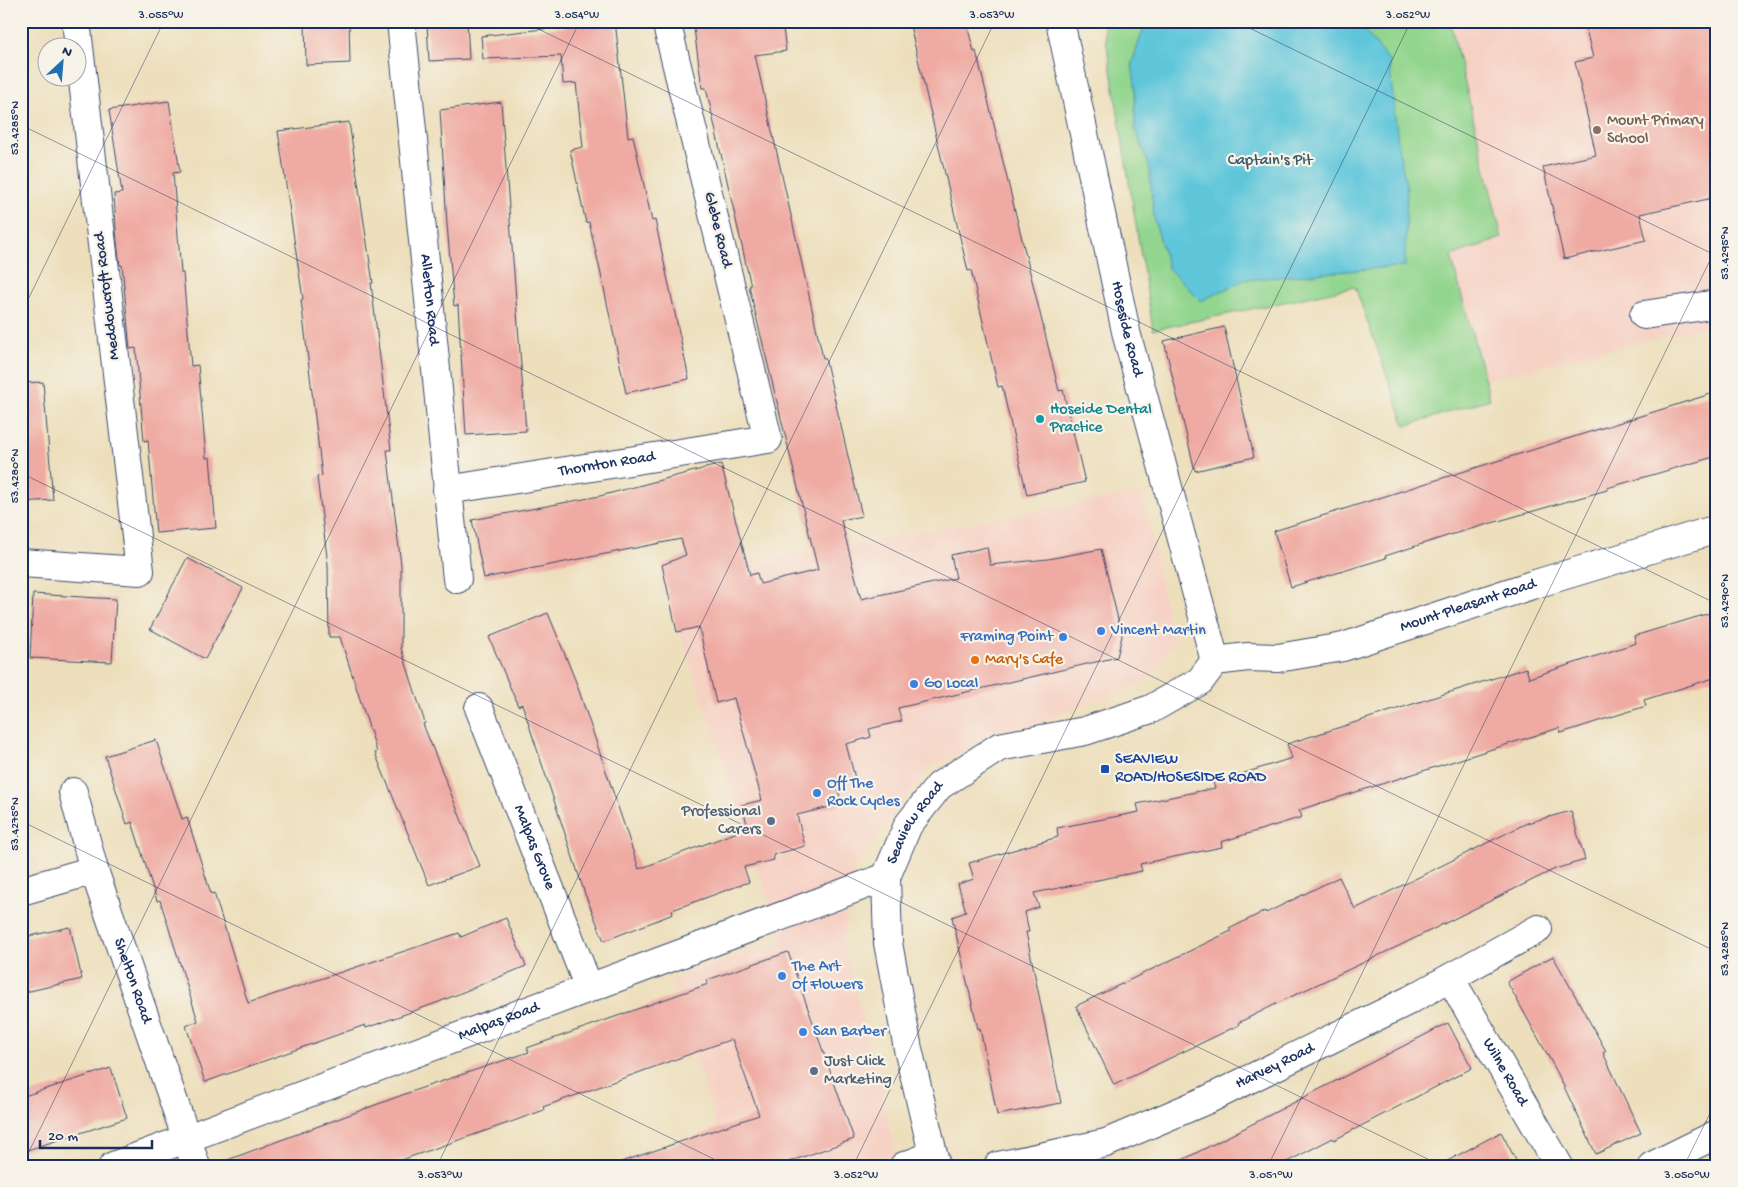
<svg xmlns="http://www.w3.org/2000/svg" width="1738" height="1187" font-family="'Gochi Hand',sans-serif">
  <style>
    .built { fill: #f6d2c5 }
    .green { fill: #92d58e; stroke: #568276 }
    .water { fill: #5ec6da; stroke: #3c7a9c }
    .building { fill: #efaaa3 }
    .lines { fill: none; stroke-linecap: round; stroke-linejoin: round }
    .minor-casing { stroke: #3a496c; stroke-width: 30 }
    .minor { stroke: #fff; stroke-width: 28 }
    .ticks { fill: none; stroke: #1b2f5e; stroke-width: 1; stroke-opacity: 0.45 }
    .education-dot { fill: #8d6e63; stroke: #f7f3e8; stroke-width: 2 }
    .culture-dot { fill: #0f9aa8; stroke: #f7f3e8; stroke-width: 2 }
    .shop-dot { fill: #3f7fe0; stroke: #f7f3e8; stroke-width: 2 }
    .food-dot { fill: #e8710a; stroke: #f7f3e8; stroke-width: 2 }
    .transit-dot { fill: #1a4fb4; stroke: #f7f3e8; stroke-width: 2 }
    .service-dot { fill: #5c6f8a; stroke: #f7f3e8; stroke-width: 2 }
    .labels { text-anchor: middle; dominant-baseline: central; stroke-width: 4.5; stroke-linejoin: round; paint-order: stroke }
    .education-label { font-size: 16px; fill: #785e54; stroke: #f7f3e8; text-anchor: start }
    .park-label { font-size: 16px; fill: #39586a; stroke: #f7f3e8 }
    .street-label { font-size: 16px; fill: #1b2f5e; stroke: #f7f3e8 }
    .culture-label { font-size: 16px; fill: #0d838f; stroke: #f7f3e8; text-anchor: start }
    .shop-label { font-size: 16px; fill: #366cbe; stroke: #f7f3e8; text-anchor: start }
    .food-label { font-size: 16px; fill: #c56008; stroke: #f7f3e8; text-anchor: start }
    .transit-label { font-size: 16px; fill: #164399; stroke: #f7f3e8; text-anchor: start }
    .service-label { font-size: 16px; fill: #4e5e75; stroke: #f7f3e8; text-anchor: end }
    .neatline { fill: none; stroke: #1b2f5e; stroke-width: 2 }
    .ticks-label { font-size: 12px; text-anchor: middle; fill: #1b2f5e }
  </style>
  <rect width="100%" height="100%" fill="#f7f3e8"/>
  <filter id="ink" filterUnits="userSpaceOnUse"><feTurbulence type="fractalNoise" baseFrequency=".02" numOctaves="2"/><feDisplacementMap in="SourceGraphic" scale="10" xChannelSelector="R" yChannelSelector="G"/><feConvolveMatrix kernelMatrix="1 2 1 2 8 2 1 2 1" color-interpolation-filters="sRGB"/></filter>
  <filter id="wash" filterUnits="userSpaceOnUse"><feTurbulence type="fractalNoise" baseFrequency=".0096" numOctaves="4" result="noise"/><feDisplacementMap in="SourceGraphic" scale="20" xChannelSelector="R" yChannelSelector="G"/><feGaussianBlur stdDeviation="1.12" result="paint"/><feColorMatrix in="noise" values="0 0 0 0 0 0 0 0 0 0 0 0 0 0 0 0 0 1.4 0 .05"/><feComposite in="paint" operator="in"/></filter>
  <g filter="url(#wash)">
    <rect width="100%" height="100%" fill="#eddfbc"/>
    <g class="built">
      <polygon points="1450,21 1717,21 1717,331 1709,326 1486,379 1450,256 1502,238"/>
      <polygon points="1142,492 1173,643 1148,680 930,766 856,866 843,939 899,1166 729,1166 671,979 782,942 662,578"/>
    </g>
    <polygon class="green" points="1103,21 1450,21 1502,238 1451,256 1490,399 1405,426 1355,287 1153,330"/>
    <polygon class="water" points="1146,21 1357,21 1389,61 1399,151 1407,189 1405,266 1244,280 1201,301 1168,268 1154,218 1149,165 1135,129 1135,84 1132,63"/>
    <g id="blocks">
      <g class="building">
        <polygon points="305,21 349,21 350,63 306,65"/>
        <polygon points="467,21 469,59 429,61 427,23"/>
        <polygon points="615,21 628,137 633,136 652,221 655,220 689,379 626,393 600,270 589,222 586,223 570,150 583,147 576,83 563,84 561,56 483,59 481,36"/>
        <polygon points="693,21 782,21 786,51 755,55 823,358 825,358 862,516 841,520 861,599 956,578 951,555 987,547 990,565 1048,559 1101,549 1122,636 1117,657 898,708 902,721 869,729 871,737 846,744 855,778 836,783 842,804 797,815 805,846 773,855 774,860 744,867 749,882 672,910 673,914 604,941 585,894 522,704 518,706 489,637 548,613 576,682 639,869 748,828 742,805 762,800 734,698 716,703 699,627 677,632 662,565 686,555 681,539 484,578 472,520 600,496 721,464 750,575 757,573 760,584 818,570 758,324 749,286 751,286 706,88 702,88"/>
        <polygon points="909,21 966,21 974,52 976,51 1059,391 1063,390 1085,482 1027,495 1002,386 998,387 971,270 968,271"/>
        <polygon points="1584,21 1712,21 1717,40 1717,197 1640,214 1646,240 1564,259 1543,167 1596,155 1575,62 1593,58"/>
        <polygon points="169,101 180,172 173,173 181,273 183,273 191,366 198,365 206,458 210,457 216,528 156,533 148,440 144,441 136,348 130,349 122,265 120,265 117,242 114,194 122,193 109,110"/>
        <polygon points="501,102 526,431 466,435 458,305 454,306 447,224 440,110"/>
        <polygon points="349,122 373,283 371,283 391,450 387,450 401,565 401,648 425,723 423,724 480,866 429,885 375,753 377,752 340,637 329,637 328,565 317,477 322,476 301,300 303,299 278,131"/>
        <polygon points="1224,327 1254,457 1195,471 1164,341"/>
        <polygon points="43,382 53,500 21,502 21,383"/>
        <polygon points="1717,392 1717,456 1607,488 1607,490 1450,535 1385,556 1386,558 1291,587 1274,531"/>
        <polygon points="187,558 243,588 205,659 150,629"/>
        <polygon points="33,594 116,599 112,662 30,658"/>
        <polygon points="1717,611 1717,677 1644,700 1646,706 1561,733 1559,728 1299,810 1302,817 1221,842 1222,847 1140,864 1142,871 1034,893 1039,907 1025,912 1029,932 1026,932 1061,1103 997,1115 980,1028 978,1029 952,917 966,912 958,884 974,879 969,863 1058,837 1057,828 1139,812 1137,804 1215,788 1213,783 1292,758 1287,744 1526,668 1529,678 1636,643 1634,636"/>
        <polygon points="156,740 182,819 187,817 211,894 214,893 248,1003 459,933 461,937 506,918 526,966 439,1002 366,1028 365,1025 205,1082 186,1026 198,1021 160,900 157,901 132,822 127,824 105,756"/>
        <polygon points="1571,811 1585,860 1555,869 1405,943 1286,999 1238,1023 1239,1025 1114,1085 1076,1006 1231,931 1229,929 1265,911 1266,913 1339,877 1355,909 1527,823"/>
        <polygon points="70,927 82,979 21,993 21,938"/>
        <polygon points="788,952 854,1139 777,1166 622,1166 621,1162 759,1115 732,1039 543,1107 544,1110 511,1122 384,1166 222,1166 222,1162 413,1091 529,1052 527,1048 708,984 707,980"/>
        <polygon points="1553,956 1606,1051 1603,1053 1641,1133 1596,1154 1557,1072 1507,982"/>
        <polygon points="1448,1023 1472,1068 1334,1140 1333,1138 1279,1166 1171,1166"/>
        <polygon points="111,1068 127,1118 21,1152 21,1097"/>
        <polygon points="1501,1132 1519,1166 1438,1166"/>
      </g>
    </g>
  </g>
  <g filter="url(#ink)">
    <use href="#blocks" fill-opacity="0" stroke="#3a496c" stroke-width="1"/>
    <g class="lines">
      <defs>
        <g id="minor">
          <path id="s1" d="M401 21 457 579"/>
          <path id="s2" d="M1060 21 1127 336 1215 661"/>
          <polyline points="1644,315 1717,304"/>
          <path id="s3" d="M447 490 768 439 666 21"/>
          <polyline points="21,563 140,571 76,21"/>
          <path id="s4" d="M1215 661 1248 657 1278 658 1343 647 1532 585 1717 529"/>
          <path id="s5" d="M479 708 589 988"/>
          <path id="s6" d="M73 792 94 870 196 1166"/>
          <polyline points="21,891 94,870"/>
          <path id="s7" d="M1450 978 1559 1166"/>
          <path id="s8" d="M113 1166 886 877"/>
          <polyline points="904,1166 933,1155"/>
          <path id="s9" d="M936 1166 908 1049 888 943 886 877 908 825 939 786 999 747 1085 731 1151 709 1200 681 1215 661"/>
          <path id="s10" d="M998 1166 1106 1143 1209 1099 1410 1000 1538 929"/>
          <polyline points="1652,1166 1717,1134"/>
        </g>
      </defs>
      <use href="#minor" class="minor-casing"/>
      <use href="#minor" class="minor"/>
    </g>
  </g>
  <path class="ticks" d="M522 21 1717 604M1235 21 1717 256M21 125 1717 952M21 314 164 21M21 473 1442 1166M21 821 728 1166M22 1166 580 21M437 1166 995 21M853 1166 1411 21M1268 1166 1717 246M1684 1166 1717 1099"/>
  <circle class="education-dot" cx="1597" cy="130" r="5"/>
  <circle class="culture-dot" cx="1040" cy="419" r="5"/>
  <g class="shop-dot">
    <circle cx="1101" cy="631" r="5"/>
    <circle cx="1063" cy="637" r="5"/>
    <circle cx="914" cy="684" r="5"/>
    <circle cx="817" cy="793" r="5"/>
    <circle cx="782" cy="976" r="5"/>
    <circle cx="803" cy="1032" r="5"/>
  </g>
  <circle class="food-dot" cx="975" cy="660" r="5"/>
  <rect class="transit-dot" x="1100" y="764" width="10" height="10" rx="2.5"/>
  <g class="service-dot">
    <circle cx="771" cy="821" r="5"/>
    <circle cx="814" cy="1071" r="5"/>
  </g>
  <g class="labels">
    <g class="education-label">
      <text x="1607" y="121">Mount Primary<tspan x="1607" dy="18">School</tspan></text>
    </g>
    <g class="park-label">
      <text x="1270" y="161">Captain's Pit</text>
    </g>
    <g class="street-label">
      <text transform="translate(717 230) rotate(76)">Glebe Road</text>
      <text transform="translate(108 296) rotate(-97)">Meddowcroft Road</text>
      <text stroke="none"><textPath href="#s1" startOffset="280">Allerton Road</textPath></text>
      <text stroke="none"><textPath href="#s2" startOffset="315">Hoseside Road</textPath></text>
      <text stroke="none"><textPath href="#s3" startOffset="162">Thornton Road</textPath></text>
      <text stroke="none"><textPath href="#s4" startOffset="261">Mount Pleasant Road</textPath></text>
      <text stroke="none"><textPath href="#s9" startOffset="356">Seaview Road</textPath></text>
      <text stroke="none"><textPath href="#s5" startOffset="150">Malpas Grove</textPath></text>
      <text stroke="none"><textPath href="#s6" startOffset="198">Shelton Road</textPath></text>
      <text stroke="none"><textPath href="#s8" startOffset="412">Malpas Road</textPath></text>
      <text stroke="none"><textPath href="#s10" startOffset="296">Harvey Road</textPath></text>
      <text stroke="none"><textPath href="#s7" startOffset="109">Wilne Road</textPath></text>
    </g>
    <g class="culture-label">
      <text x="1050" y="410">Hoseide Dental<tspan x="1050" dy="18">Practice</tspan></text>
    </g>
    <g class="shop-label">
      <text x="1111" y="631">Vincent Martin</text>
      <text x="1053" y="637" text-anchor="end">Framing Point</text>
      <text x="924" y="684">Go Local</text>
      <text x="827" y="784">Off The<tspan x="827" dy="18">Rock Cycles</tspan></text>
      <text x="792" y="967">The Art<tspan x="792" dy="18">Of Flowers</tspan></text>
      <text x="813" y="1032">San Barber</text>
    </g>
    <g class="food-label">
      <text x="985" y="660">Mary's Cafe</text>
    </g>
    <g class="transit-label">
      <text x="1115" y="760">SEAVIEW<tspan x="1115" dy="18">ROAD/HOSESIDE ROAD</tspan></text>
    </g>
    <g class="service-label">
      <text x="761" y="812">Professional<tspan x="761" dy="18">Carers</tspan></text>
      <text x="824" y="1062" text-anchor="start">Just Click<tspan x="824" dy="18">Marketing</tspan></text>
    </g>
  </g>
  <rect width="1738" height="1187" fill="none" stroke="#f7f3e8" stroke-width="55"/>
  <g transform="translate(62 62) rotate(26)"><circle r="24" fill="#f7f3e8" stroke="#9fa5b1"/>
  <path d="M0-4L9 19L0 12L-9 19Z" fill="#1f6fb2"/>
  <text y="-8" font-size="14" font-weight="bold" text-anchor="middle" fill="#1b2f5e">N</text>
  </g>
  <path d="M40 1140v8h112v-8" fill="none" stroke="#1b2f5e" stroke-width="2.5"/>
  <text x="48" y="1140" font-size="15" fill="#1b2f5e" stroke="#f7f3e8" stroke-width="4" paint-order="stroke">20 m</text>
  <rect x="28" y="28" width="1682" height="1132" class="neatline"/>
  <g class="ticks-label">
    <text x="161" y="18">3.055°W</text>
    <text x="577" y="18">3.054°W</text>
    <text x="992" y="18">3.053°W</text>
    <text x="1408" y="18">3.052°W</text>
    <text transform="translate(14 128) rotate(-90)" y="4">53.4285°N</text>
    <text transform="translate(1724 253) rotate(-90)" y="4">53.4295°N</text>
    <text transform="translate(14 476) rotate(-90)" y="4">53.4280°N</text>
    <text transform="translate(1724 601) rotate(-90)" y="4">53.4290°N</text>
    <text transform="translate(14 824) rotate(-90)" y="4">53.4275°N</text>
    <text transform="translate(1724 949) rotate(-90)" y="4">53.4285°N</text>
    <text x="440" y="1178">3.053°W</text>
    <text x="856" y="1178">3.052°W</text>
    <text x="1271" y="1178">3.051°W</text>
    <text x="1687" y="1178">3.050°W</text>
  </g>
</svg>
